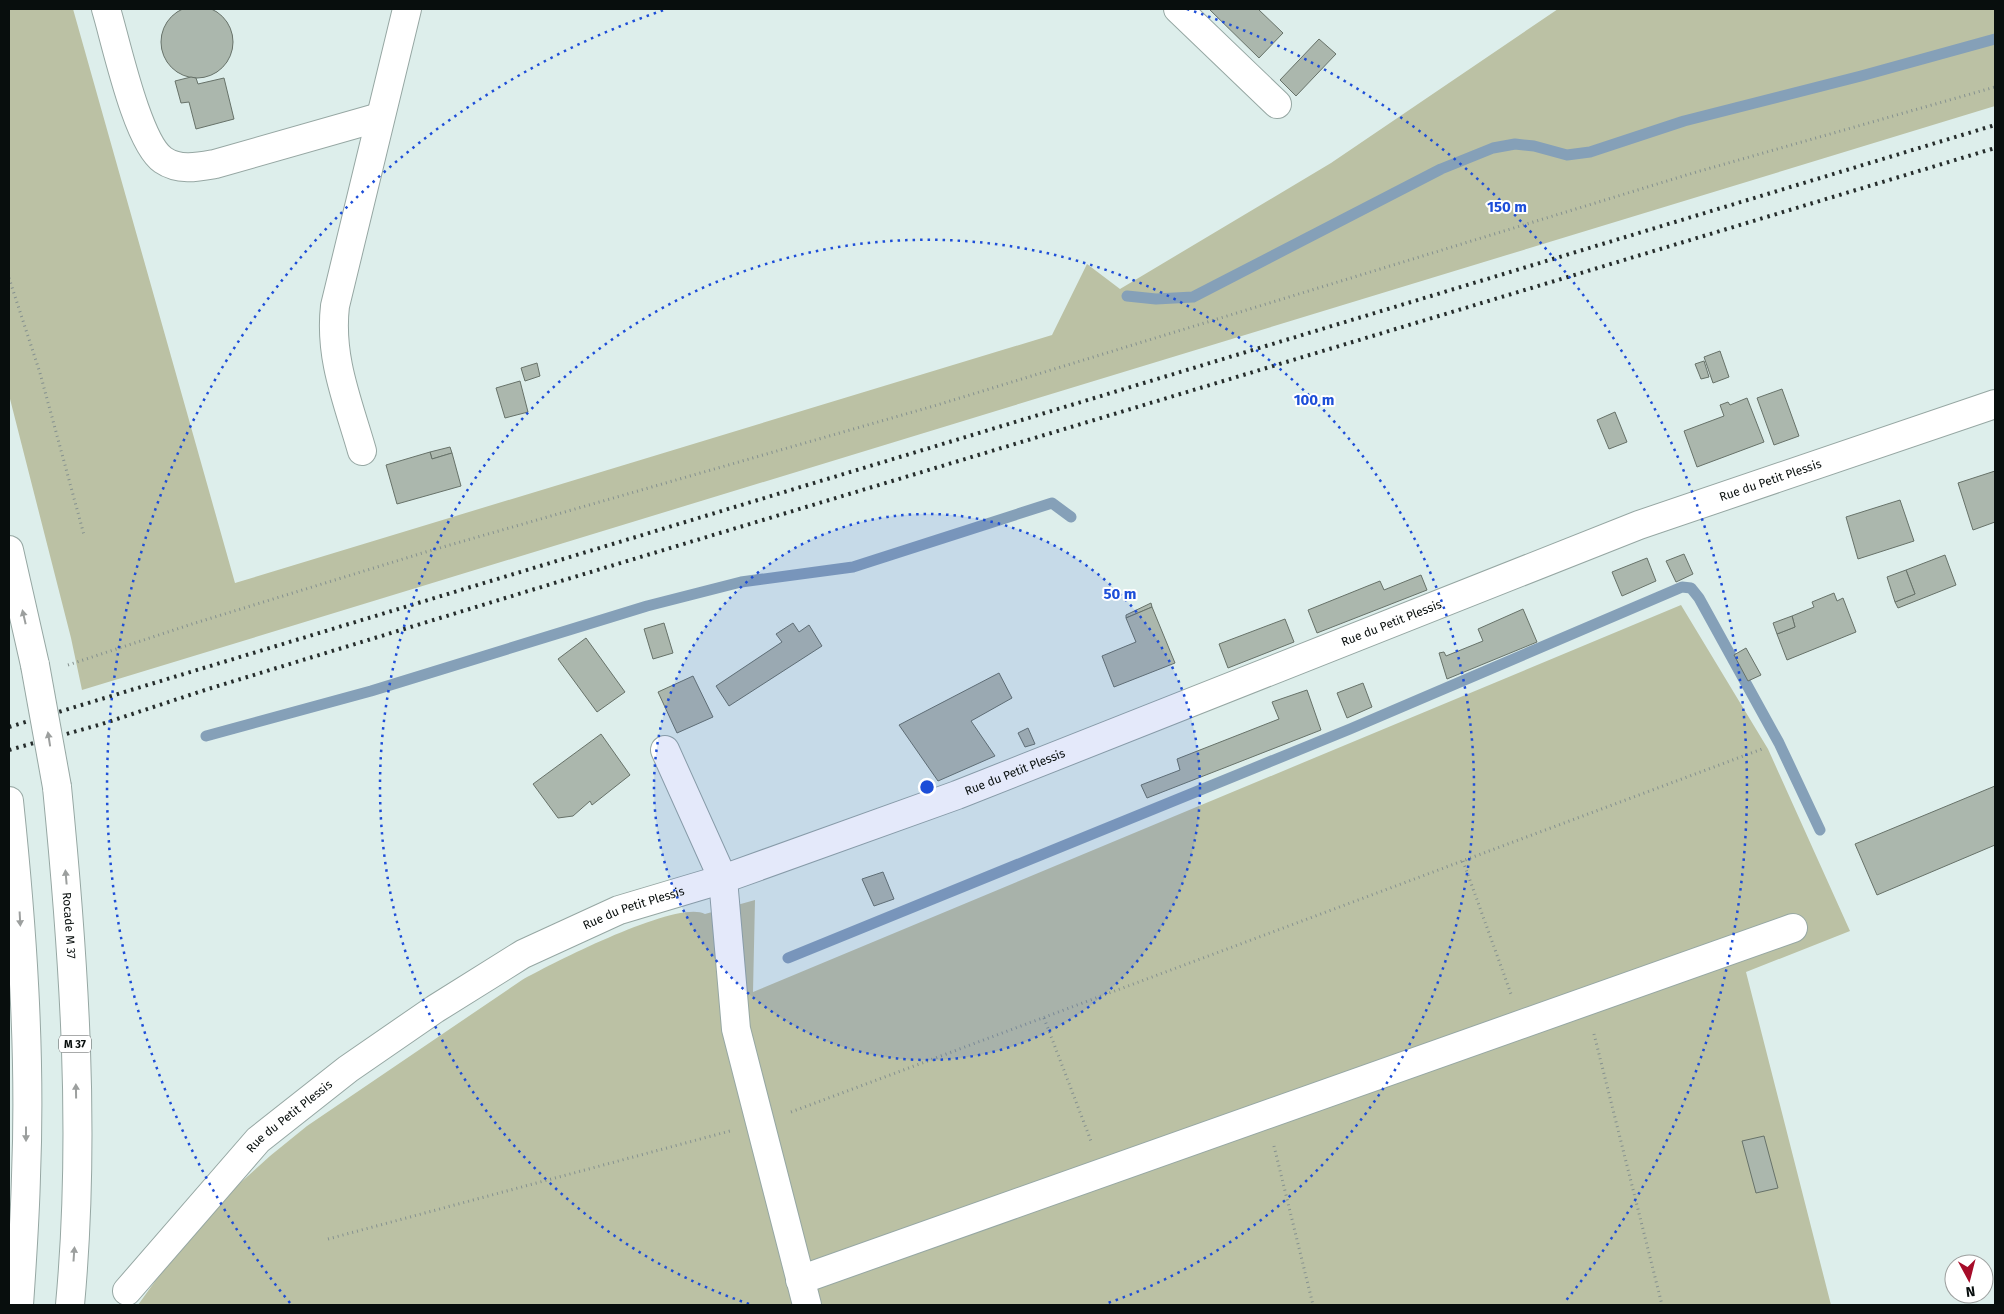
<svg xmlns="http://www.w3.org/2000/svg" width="2004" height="1314" font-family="'Fira Sans',sans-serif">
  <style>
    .green { fill: #bbc1a4 }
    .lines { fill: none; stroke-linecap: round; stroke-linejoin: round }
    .stream { stroke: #85a0b8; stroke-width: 11 }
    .building { fill: #abb7ad; stroke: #677269 }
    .minor-casing { stroke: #96a7a3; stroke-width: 30 }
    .highway-casing { stroke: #96a7a3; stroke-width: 30 }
    .path { stroke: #85918f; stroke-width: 3; stroke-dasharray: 1 4; stroke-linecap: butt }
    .minor { stroke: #fff; stroke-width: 28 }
    .highway { stroke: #fff; stroke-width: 28 }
    .rail { stroke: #262d2c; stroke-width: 4; stroke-dasharray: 2.5 5; stroke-linecap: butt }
    .highway-bridge-casing { stroke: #96a7a3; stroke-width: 30; stroke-linecap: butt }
    .highway-bridge { stroke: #fff; stroke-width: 28 }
    .oneway { fill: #9c9f9e }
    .ring { fill: none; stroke: #1d4ed8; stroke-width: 2.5; stroke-dasharray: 2.5 5 }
    .labels { text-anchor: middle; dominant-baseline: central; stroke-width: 4; stroke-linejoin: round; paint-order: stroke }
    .shield { fill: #fff; stroke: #525656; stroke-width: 1 }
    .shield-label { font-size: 11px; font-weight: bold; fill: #080e0d }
    .street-label { font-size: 12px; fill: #080e0d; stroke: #fff }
    .centre { fill: #1d4ed8; stroke: #fff; stroke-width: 2.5 }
    .ring-label { font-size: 15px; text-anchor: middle; font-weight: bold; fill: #1d4ed8; stroke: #fff; stroke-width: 4; stroke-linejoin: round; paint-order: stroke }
  </style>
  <rect width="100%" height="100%" fill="#ddeeeb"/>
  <g class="green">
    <polygon points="9,9 73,9 235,583 1052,335 1087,264 1120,289 1331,163 1558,9 1995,9 1995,106 82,690 71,638 9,395"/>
    <path d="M1681 605 1768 749 1850 931 1746 972 1831 1305H138L171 1259 229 1193 270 1156 307 1126 522 980C551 964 677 899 705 914L755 900 753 992Z"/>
  </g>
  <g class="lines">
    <g class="stream">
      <polyline points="1127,296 1156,299 1193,297 1441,169 1493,148 1515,144 1534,146 1567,155 1590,152 1684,121 1861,76 1995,39"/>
      <polyline points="206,736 371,691 647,606 741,582 853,567 1052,503 1071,517"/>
      <polyline points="788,958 1350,729 1682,587 1691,588 1699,598 1779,743 1820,830"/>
    </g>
  </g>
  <g class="building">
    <circle cx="197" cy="42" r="36"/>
    <polygon points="1209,9 1258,9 1283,33 1259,58"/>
    <polygon points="1319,39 1336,54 1296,96 1280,80"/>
    <polygon points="191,77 196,78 198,84 224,78 234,119 196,129 189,102 181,103 175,81"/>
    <polygon points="1720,351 1729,377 1713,383 1704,357"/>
    <polygon points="1704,361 1709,377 1701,379 1695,364"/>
    <polygon points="537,363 540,376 525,381 521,368"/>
    <polygon points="520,381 528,412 505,418 496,388"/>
    <polygon points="1782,389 1799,436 1774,445 1757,398"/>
    <polygon points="1747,398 1764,442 1697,467 1684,431 1724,416 1720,405 1728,402 1730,405"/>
    <polygon points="1615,412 1627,442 1609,449 1597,420"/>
    <polygon points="450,447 452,453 432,459 430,452"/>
    <polygon points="430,452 432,459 452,453 461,486 397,504 386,465"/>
    <polygon points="1995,471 1995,522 1973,530 1958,483"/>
    <polygon points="1900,500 1914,541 1858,559 1846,517"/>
    <polygon points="1684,554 1693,574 1676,582 1666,561"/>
    <polygon points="1945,555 1956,585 1898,608 1895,602 1915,594 1906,570"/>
    <polygon points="1647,558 1656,581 1622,596 1612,572"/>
    <polygon points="1906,570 1915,594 1895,602 1887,577"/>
    <polygon points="1421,575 1427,590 1317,633 1308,610 1380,581 1384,590"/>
    <polygon points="1834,593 1837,601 1843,598 1856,632 1787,660 1777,634 1795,627 1792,616 1814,607 1812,602"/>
    <polygon points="1151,603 1152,607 1126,618 1126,615"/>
    <polygon points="1152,607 1175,663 1114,687 1102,656 1136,642 1126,618"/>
    <polygon points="1523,609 1537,642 1447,679 1439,653 1444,652 1446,656 1483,641 1478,629"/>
    <polygon points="1792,616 1795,627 1777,634 1773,623"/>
    <polygon points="1285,619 1294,642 1228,668 1219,644"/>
    <polygon points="664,623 673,653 653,659 644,629"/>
    <polygon points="793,623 799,632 809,625 822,646 729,706 716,686 782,642 776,634"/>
    <polygon points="586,638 625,692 597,712 558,659"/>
    <polygon points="1746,648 1761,675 1748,681 1734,655"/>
    <polygon points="999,673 1012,698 971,721 995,756 938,781 899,725"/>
    <polygon points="693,676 713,717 677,733 658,692"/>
    <polygon points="1363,683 1372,707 1347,718 1337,693"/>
    <polygon points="1307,690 1321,730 1147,798 1141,785 1180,770 1177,759 1279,719 1272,702"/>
    <polygon points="1028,728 1035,744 1025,747 1018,733"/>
    <polygon points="601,734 630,775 592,805 590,801 573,816 558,818 533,784"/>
    <polygon points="1995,786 1995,845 1877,895 1855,844"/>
    <polygon points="883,872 894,899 874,906 862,879"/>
    <polygon points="1764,1136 1778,1188 1756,1193 1742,1141"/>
  </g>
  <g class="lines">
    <defs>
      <g id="minor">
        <path d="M106 9C116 42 137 142 163 160 179 171 198 167 215 164L380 117"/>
        <polyline points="1178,9 1277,104"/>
        <path d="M362 451C348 402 329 358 335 306L407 9"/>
        <polyline points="665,750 723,879 736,1029 807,1305"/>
        <polyline points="800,1280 1793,928"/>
        <path id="s1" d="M127 1291 258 1140 348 1069 435 1009 523 954 619 910 723 879 957 795 1639 525 1995 404"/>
      </g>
      <g id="highway">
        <polyline points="9,550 35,665"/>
        <path id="s2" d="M57 787C74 959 86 1133 70 1305"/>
        <path d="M9 801C22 925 31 1051 26 1176 25 1219 22 1262 19 1305"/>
      </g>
    </defs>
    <use href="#minor" class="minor-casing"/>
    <use href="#highway" class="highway-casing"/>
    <g class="path">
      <polyline points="9,278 40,373 84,535"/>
      <polyline points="68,665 192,624 429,551 937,405 1693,173 1995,87"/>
      <polyline points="1463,861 1511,994"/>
      <polyline points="1044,1018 1091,1141"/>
      <polyline points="1594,1034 1662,1305"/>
      <polyline points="791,1112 1762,749"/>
      <polyline points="1274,1146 1313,1305"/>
      <polyline points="328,1239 730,1131"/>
    </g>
    <use href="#minor" class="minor"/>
    <use href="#highway" class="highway"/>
    <g class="rail">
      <polyline points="9,727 1995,125"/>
      <polyline points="9,750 102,724 208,689 561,581 1995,148"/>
    </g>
    <defs>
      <polyline id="highway-bridge" points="35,665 57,787"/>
    </defs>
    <use href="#highway-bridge" class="highway-bridge-casing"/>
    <use href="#highway-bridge" class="highway-bridge"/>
  </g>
  <defs><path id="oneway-solid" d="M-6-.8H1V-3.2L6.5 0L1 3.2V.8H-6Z" transform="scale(1.25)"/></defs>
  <g class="oneway">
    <use href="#oneway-solid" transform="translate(24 617) rotate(-103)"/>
    <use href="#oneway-solid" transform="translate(49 739) rotate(-99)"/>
    <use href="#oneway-solid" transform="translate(66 877) rotate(-95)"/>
    <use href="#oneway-solid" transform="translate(20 919) rotate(87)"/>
    <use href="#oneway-solid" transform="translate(76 1091) rotate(-91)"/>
    <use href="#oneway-solid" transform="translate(26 1134) rotate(90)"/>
    <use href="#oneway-solid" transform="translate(74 1254) rotate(-86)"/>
  </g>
  <circle cx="927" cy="787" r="273" fill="#1d4ed8" fill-opacity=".12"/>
  <g class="ring">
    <circle cx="927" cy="787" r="273"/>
    <path d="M749 1304A547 547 0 1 1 1105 1304"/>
    <path d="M290 1303A820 820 0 0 1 667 9M1187 9A820 820 0 0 1 1564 1303"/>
  </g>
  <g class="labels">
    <rect class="shield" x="59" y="1035.5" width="32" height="17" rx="4"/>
    <g class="shield-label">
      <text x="75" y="1044">M 37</text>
    </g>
    <g class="street-label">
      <text stroke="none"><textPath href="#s1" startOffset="1859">Rue du Petit Plessis</textPath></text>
      <text stroke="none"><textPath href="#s1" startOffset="1454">Rue du Petit Plessis</textPath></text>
      <text stroke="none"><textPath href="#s1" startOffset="1049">Rue du Petit Plessis</textPath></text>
      <text stroke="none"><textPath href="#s1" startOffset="644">Rue du Petit Plessis</textPath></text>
      <text stroke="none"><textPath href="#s2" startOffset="139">Rocade M 37</textPath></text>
      <text stroke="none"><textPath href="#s1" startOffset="239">Rue du Petit Plessis</textPath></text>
    </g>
  </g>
  <circle cx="927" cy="787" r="8" class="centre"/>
  <g class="ring-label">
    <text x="1507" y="212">150 m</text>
    <text x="1314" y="405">100 m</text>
    <text x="1120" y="599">50 m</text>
  </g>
  <rect width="2004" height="1314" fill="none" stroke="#080e0d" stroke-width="20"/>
  <g transform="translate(1969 1279) rotate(173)"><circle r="24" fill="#ffffff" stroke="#9c9f9e"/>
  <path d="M0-4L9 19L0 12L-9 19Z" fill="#a60c29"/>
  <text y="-8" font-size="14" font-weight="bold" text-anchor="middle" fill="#080e0d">N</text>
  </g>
</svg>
